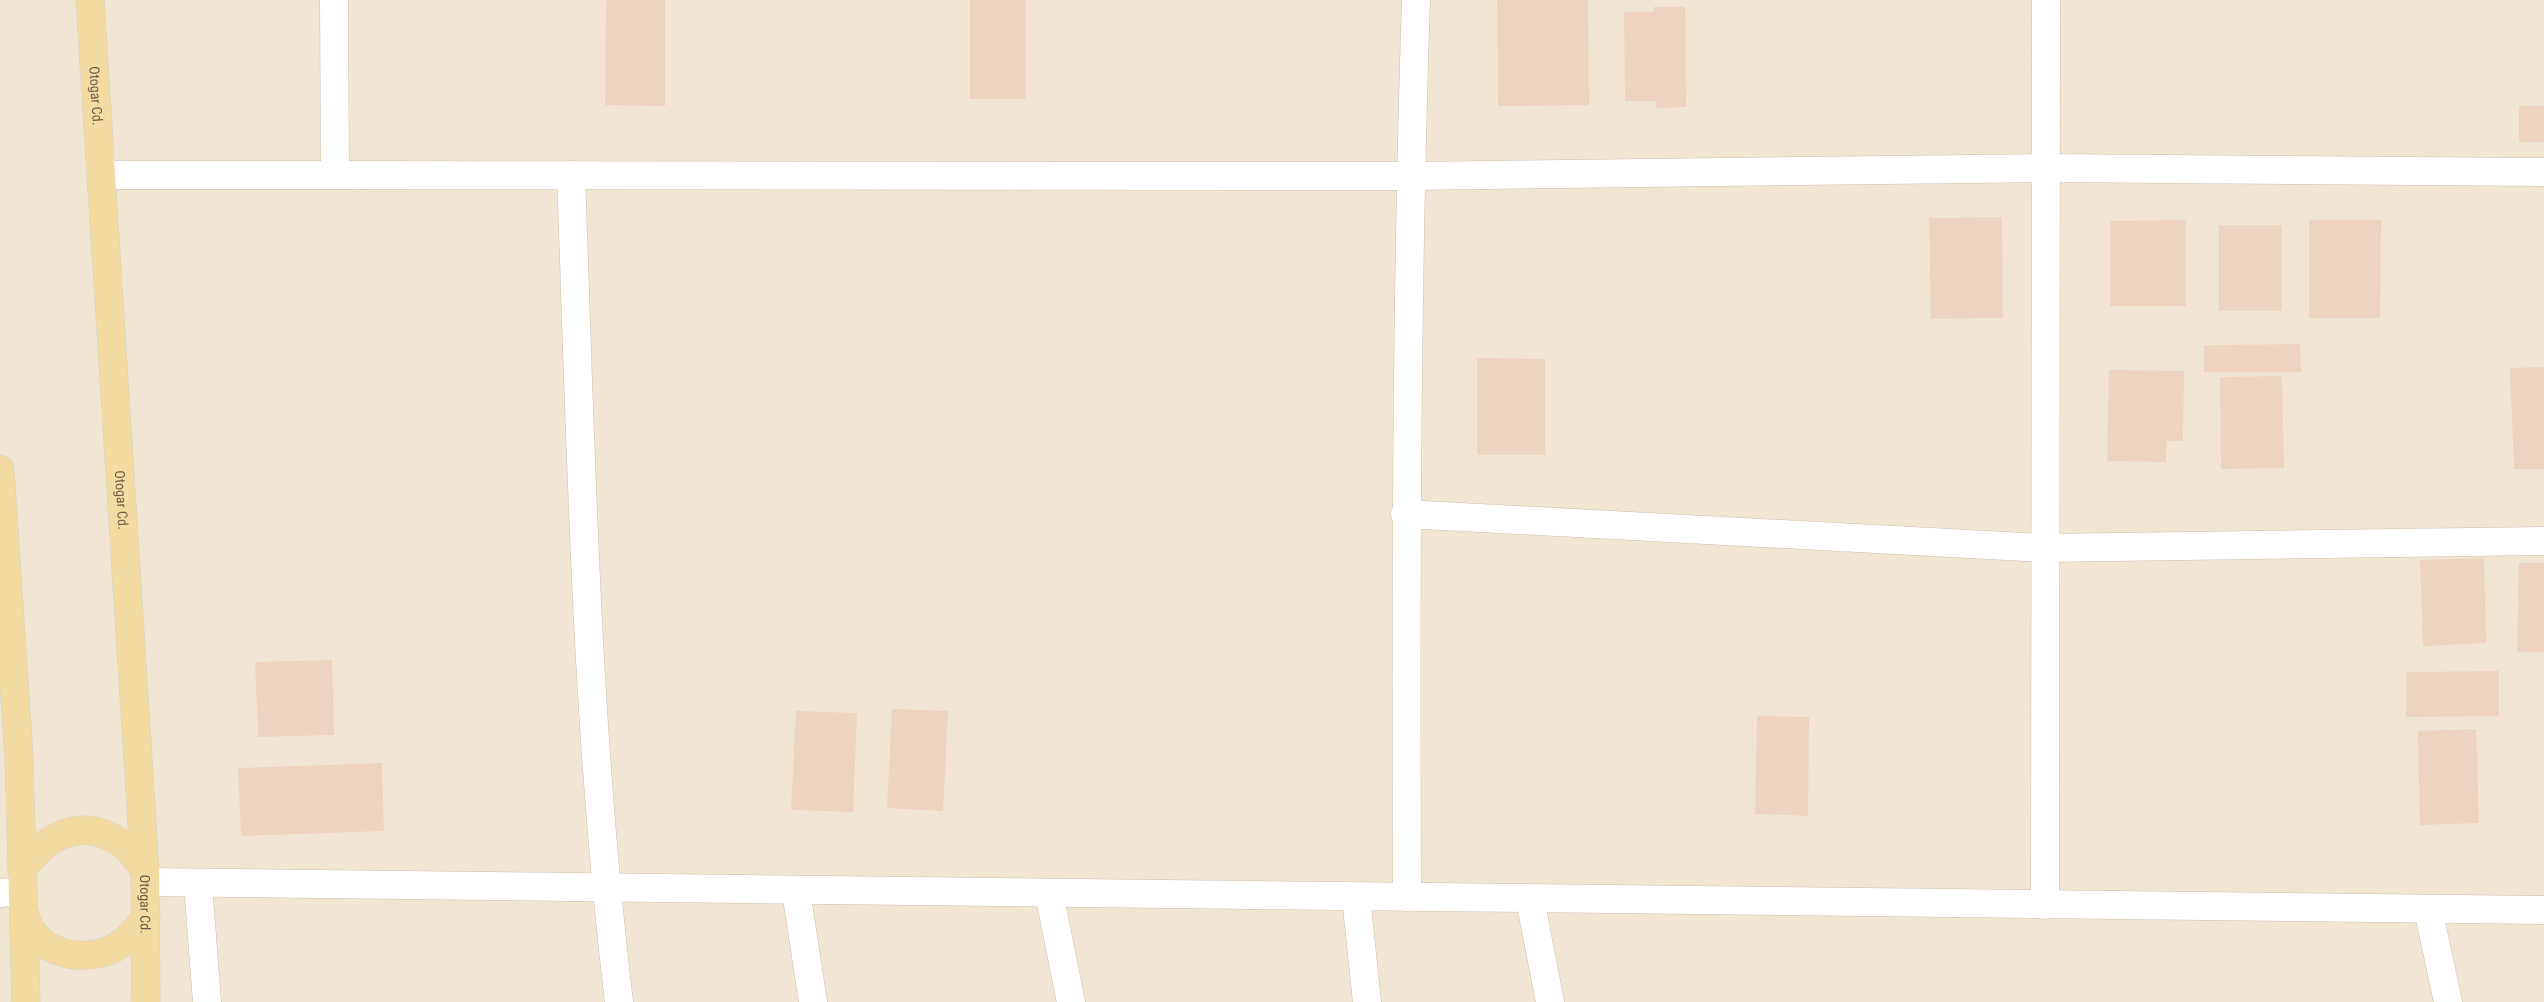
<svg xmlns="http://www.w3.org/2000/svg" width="2544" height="1002" font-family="'Roboto Condensed',sans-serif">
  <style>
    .residential { fill: #f1e6d3 }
    .building { fill: #eed4be }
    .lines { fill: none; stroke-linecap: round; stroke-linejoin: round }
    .minor-casing { stroke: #cdbeae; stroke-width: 29 }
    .major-casing { stroke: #d7d1cd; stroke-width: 29 }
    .minor { stroke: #fff; stroke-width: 28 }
    .major { stroke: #f4dba1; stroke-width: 28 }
    .labels { text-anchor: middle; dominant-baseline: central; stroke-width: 4; stroke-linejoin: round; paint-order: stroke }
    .street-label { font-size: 14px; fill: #715c4c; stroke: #fef7ea }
  </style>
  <rect width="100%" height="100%" fill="#faf3e4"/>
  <rect class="residential" x="0" y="0" width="2544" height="1002"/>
  <g class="building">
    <polygon points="606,0 665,0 665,106 605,105"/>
    <rect x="970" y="0" width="56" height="99"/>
    <polygon points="1497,0 1588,0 1589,105 1498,106"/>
    <polygon points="1654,7 1685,7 1686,107 1656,108 1656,101 1625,101 1624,12 1654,12"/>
    <rect x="2519" y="106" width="25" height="36"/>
    <polygon points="2002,217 2003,318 1931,319 1929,218"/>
    <polygon points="2186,220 2186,306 2110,306 2110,221"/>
    <polygon points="2309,220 2381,220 2380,318 2309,318"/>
    <rect x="2219" y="225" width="63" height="86"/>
    <polygon points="2300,344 2301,372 2204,372 2204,345"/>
    <polygon points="1477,358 1545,359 1545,455 1477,455"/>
    <polygon points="2544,367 2544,469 2514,469 2510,368"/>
    <polygon points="2109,370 2184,371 2183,441 2167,441 2166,462 2107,461"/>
    <polygon points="2282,376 2284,468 2221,469 2220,377"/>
    <polygon points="2484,558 2486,643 2423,646 2420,560"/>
    <polygon points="2519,563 2544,563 2544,652 2517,652"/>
    <polygon points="332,660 334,735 258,737 255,662"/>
    <polygon points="2499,671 2499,716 2406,717 2406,672"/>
    <polygon points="892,709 948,711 943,811 887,808"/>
    <polygon points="796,711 857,713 853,812 791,810"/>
    <polygon points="1757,716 1809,717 1808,816 1755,814"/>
    <polygon points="2476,729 2479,823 2420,825 2418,731"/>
    <polygon points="382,763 384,831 241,836 238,768"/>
  </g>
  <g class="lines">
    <defs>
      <g id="minor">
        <polyline points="334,0 335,175"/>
        <polyline points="101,175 1410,176 2045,168 2544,172"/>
        <path d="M571 175C581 451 586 728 619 1002"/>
        <polyline points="1405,514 2045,548 2544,541"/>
        <polyline points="145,882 2544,910"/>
        <polyline points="198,884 207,1002"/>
        <polyline points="796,891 813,1002"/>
        <polyline points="0,893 23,891"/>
        <polyline points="1049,893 1071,1002"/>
        <polyline points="1356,897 1367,1002"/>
        <path d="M1407 897C1406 598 1406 299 1416 0"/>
        <polyline points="1530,899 1550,1002"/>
        <polyline points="2045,905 2046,0"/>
        <polyline points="2428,909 2448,1002"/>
      </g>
      <g id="major">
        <path id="s1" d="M90 0 145 870 146 1002"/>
        <polyline points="0,469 19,758 26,1002"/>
        <path d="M22 870C48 833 85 815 125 846 132 852 139 862 145 870"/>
        <path d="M24 912C26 917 28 925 31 930 52 960 97 963 125 941 133 934 139 925 146 917"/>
      </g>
    </defs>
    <use href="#minor" class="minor-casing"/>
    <use href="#major" class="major-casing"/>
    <use href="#minor" class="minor"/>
    <use href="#major" class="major"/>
  </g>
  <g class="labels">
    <g class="street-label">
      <text stroke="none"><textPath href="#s1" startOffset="96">Otogar Cd.</textPath></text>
      <text stroke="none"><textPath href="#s1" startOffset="501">Otogar Cd.</textPath></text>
      <text stroke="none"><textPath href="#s1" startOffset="906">Otogar Cd.</textPath></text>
    </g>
  </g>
</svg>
